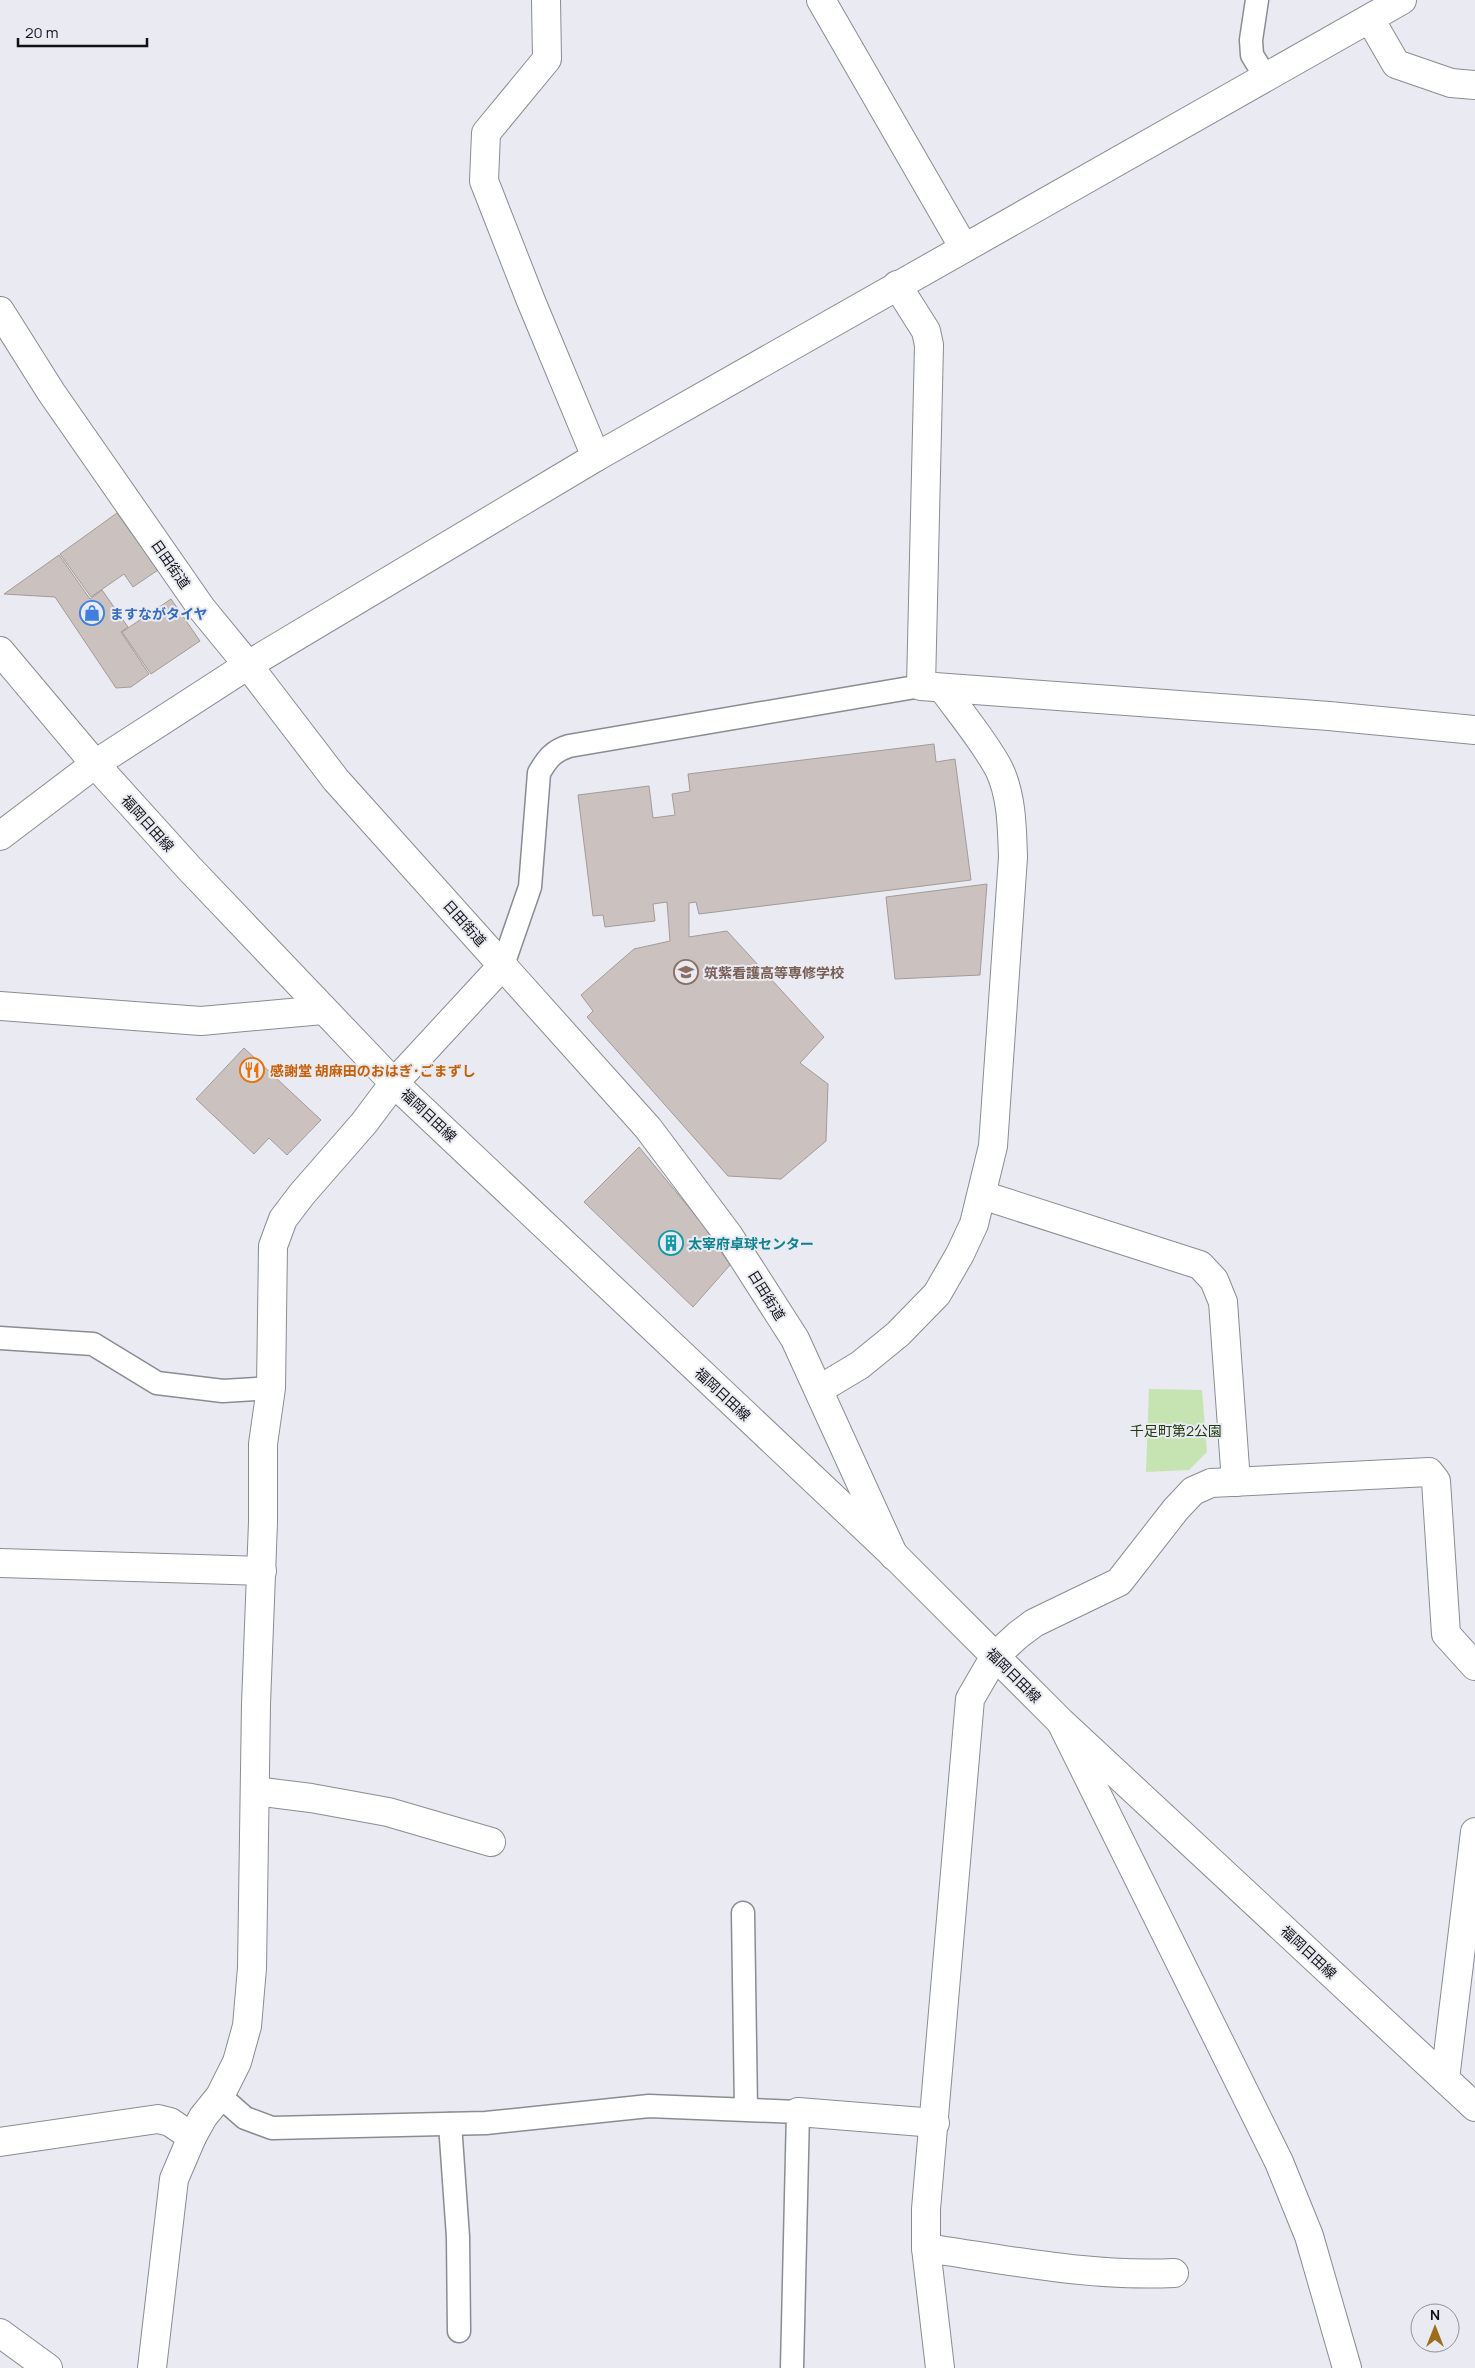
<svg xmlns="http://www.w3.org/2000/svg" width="1475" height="2368" font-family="Manrope,'Noto Sans JP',sans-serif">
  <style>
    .green { fill: #c5e4b2 }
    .building { fill: #cbc2bf; stroke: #a49b98 }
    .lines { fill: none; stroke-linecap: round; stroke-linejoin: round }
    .service-casing { stroke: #8a8c93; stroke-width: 25 }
    .minor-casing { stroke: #8a8c93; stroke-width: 30 }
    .tertiary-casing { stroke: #8a8c93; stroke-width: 30 }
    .secondary-casing { stroke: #8a8c93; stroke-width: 30 }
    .service { stroke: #fff; stroke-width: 22 }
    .minor { stroke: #fff; stroke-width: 28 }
    .tertiary { stroke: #fff; stroke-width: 28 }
    .secondary { stroke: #fff; stroke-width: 28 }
    .labels { text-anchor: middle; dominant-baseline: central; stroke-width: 4; stroke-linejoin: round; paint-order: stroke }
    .street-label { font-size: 14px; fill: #111114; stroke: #e9eaf2 }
    .shop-label { font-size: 14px; font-weight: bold; fill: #366cbe; stroke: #e9eaf2; text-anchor: start }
    .education-label { font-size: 14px; font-weight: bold; fill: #785e54; stroke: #e9eaf2; text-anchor: start }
    .food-label { font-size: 14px; font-weight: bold; fill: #c56008; stroke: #e9eaf2; text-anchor: start }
    .culture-label { font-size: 14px; font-weight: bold; fill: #0d838f; stroke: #e9eaf2; text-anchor: start }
    .park-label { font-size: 14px; fill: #21390d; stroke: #e9eaf2 }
  </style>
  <rect width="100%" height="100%" fill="#e9eaf2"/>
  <polygon class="green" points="1149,1389 1202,1390 1207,1452 1189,1470 1146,1472"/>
  <g class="building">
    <polygon points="117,513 158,570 133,587 124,574 91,597 60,554"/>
    <polygon points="59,555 90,599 102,590 128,627 121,632 149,674 131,687 116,688 55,597 4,594"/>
    <polygon points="171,599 200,641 151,674 122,632"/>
    <polygon points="934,744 936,762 955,759 971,880 699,914 696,902 689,903 689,937 727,931 824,1037 800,1063 828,1084 826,1141 781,1179 728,1176 587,1017 593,1011 581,995 634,949 670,941 667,902 653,904 655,921 605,927 603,915 593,916 578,795 649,786 653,818 675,815 672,794 690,791 688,774"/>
    <polygon points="987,884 980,975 895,979 886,897"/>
    <polygon points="244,1048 321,1120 287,1155 269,1138 254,1154 196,1099"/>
    <polygon points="639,1147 701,1222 730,1265 693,1307 584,1202"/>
  </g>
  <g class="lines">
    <defs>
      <g id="service">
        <polyline points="1257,0 1251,40 1252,55 1265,76"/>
        <path d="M503 965 530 887 539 773C547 759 553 751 569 746L921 686"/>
        <polyline points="0,1338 93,1344 157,1383 223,1391 271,1388"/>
        <polyline points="743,1913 746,2109"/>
        <polyline points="220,2096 245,2118 272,2128 486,2123 649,2106 798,2112 792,2368"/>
        <polyline points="450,2124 458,2237 459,2331"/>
      </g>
      <g id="minor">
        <polyline points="546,0 547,59 486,133 484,181 531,301 596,457"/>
        <polyline points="821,0 964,248"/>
        <polyline points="1370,19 1396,64 1451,83 1475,85"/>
        <polyline points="897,285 926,331 929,345 921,686 1329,716 1475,730"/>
        <polyline points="0,311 51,392 202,609 248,665 336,780 648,1128 729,1236 795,1339 894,1556"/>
        <polyline points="0,1006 201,1021 323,1010"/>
        <polyline points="982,1195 1200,1265 1214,1280 1223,1302 1236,1482"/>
        <path d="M820 1389 860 1365 898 1334 937 1294 960 1254 974 1224 993 1146 1013 857C1012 829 1012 796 999 769 984 741 962 715 943 689"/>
        <polyline points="0,1563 262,1571"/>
        <polyline points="1062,1724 1279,2162 1309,2236 1347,2368"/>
        <polyline points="255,1791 311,1798 388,1812 491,1842"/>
        <polyline points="1445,2079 1475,1832"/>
        <polyline points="798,2112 935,2123"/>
        <polyline points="0,2142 158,2119 170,2122 192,2137"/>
        <path d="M926 2248C1008 2260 1091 2277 1174 2273"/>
        <polyline points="0,2333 48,2368"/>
        <polyline points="152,2368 174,2179 192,2137 203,2117 220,2096 237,2062 247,2026 252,1968 256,1704 263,1522 263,1444 271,1388 273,1246 283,1219 302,1194 364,1123 394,1083 503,965"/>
        <polyline points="940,2368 926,2248 926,2209 970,1699 995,1656 1018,1635 1034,1623 1119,1582 1176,1509 1193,1491 1211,1483 1429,1472 1436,1481 1446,1634 1475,1666"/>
      </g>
      <polyline id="tertiary" points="0,836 95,764 248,665 596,457 1402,0"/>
      <polyline id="secondary" points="0,651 95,764 189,868 394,1083 895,1556 1061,1722 1475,2107"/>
    </defs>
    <use href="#service" class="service-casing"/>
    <use href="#minor" class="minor-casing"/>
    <use href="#tertiary" class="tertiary-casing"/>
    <use href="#secondary" class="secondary-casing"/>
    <use href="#service" class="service"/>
    <use href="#minor" class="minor"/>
    <use href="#tertiary" class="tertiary"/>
    <use href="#secondary" class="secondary"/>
  </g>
  <defs>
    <symbol id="shop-ring" viewBox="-11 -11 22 22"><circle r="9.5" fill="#e9eaf2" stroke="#3f7fe0" stroke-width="1.5"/><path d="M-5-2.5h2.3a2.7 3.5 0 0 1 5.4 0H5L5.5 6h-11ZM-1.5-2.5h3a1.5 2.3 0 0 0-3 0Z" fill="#3f7fe0"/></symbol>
    <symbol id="school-ring" viewBox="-11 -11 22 22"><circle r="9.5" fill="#e9eaf2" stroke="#8d6e63" stroke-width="1.5"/><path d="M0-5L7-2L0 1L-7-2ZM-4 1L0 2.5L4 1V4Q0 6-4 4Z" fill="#8d6e63"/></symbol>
    <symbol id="restaurant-ring" viewBox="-11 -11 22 22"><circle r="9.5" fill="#e9eaf2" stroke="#e8710a" stroke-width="1.5"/><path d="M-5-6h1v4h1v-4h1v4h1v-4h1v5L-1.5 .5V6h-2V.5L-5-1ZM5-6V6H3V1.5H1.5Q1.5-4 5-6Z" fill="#e8710a"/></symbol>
    <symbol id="building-ring" viewBox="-11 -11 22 22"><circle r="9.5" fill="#e9eaf2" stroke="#0f9aa8" stroke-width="1.5"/><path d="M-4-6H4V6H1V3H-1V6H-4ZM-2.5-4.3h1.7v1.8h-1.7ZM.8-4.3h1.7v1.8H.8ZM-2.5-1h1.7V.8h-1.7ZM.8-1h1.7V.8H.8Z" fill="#0f9aa8"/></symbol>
  </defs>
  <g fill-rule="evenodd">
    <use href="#shop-ring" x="78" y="599" width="28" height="28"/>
    <use href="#school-ring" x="672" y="958" width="28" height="28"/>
    <use href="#restaurant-ring" x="238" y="1056" width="28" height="28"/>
    <use href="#building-ring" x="657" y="1229" width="28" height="28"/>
  </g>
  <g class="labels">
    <g class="street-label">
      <text transform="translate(171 564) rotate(55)">日田街道</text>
      <text transform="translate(148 823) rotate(48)">福岡日田線</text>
      <text transform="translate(465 923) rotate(48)">日田街道</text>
      <text transform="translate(429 1115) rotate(43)">福岡日田線</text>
      <text transform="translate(767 1295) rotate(58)">日田街道</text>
      <text transform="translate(723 1394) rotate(43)">福岡日田線</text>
      <text transform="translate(1014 1675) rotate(45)">福岡日田線</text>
      <text transform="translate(1309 1952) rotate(43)">福岡日田線</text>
    </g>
    <g class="shop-label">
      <text x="110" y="613">ますながタイヤ</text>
    </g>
    <g class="education-label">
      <text x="704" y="972">筑紫看護高等専修学校</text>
    </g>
    <g class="food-label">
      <text x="270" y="1070">感謝堂 胡麻田のおはぎ･ごまずし</text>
    </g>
    <g class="culture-label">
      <text x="688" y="1243">太宰府卓球センター</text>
    </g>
    <g class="park-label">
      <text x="1176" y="1430">千足町第2公園</text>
    </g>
  </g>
  <g transform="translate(1435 2328)"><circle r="24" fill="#e9eaf2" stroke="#939399"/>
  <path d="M0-4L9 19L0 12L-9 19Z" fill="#9a6e1d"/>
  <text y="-8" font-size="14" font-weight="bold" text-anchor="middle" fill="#111114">N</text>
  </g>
  <path d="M18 38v8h129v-8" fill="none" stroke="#111114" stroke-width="2.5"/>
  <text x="25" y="38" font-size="15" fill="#111114" stroke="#e9eaf2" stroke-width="4" paint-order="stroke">20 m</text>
</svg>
